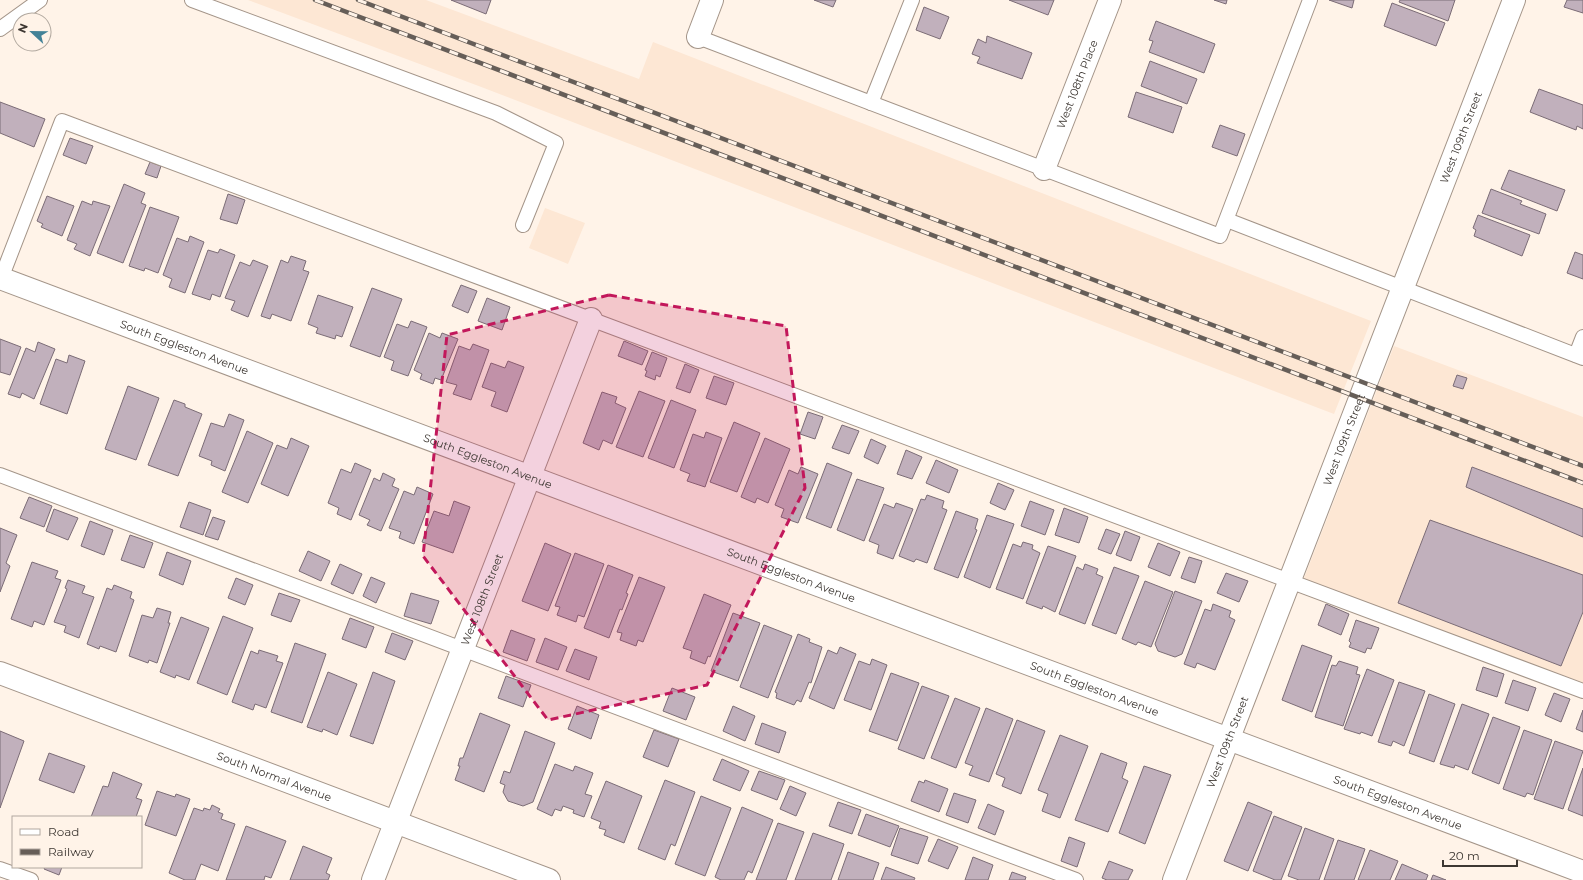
<svg xmlns="http://www.w3.org/2000/svg" width="1583" height="880" font-family="Montserrat,sans-serif">
  <style>
    .built { fill: #fde7d4 }
    .building { fill: #c1b0bc; stroke: #7b6c76 }
    .lines { fill: none; stroke-linecap: round; stroke-linejoin: round }
    .service-casing { stroke: #a49589; stroke-width: 16 }
    .minor-casing { stroke: #a49589; stroke-width: 24 }
    .service { stroke: #fff; stroke-width: 14 }
    .minor { stroke: #fff; stroke-width: 22 }
    .rail-casing { stroke: #665e58; stroke-width: 4.5 }
    .rail { stroke: #fff3e8; stroke-width: 3; stroke-dasharray: 9; stroke-linecap: butt }
    .marked { fill: #c2185b; fill-opacity: 0.2; stroke: #c2185b; stroke-width: 3; stroke-dasharray: 8 5; stroke-linejoin: round }
    .labels { text-anchor: middle; dominant-baseline: central; stroke-width: 3; stroke-linejoin: round; paint-order: stroke }
    .street-label { font-size: 11px; fill: #3d3732; stroke: #fff3e8 }
  </style>
  <rect width="100%" height="100%" fill="#fff3e8"/>
  <g class="built">
    <polygon points="248,0 426,0 639,79 653,42 1371,321 1334,414 476,85"/>
    <polygon points="545,208 585,223 568,264 529,248"/>
    <polygon points="1394,346 1583,417 1583,691 1301,586"/>
  </g>
  <g class="building">
    <polygon points="451,0 491,0 486,14"/>
    <polygon points="814,0 836,0 833,7"/>
    <polygon points="1009,0 1054,0 1048,15"/>
    <polygon points="1214,0 1227,0 1226,4"/>
    <polygon points="1329,0 1354,0 1352,8"/>
    <polygon points="1400,0 1455,0 1448,21 1399,2"/>
    <polygon points="1567,0 1583,0 1583,13 1564,7"/>
    <polygon points="1392,3 1445,23 1436,46 1384,26"/>
    <polygon points="924,7 949,17 940,39 916,30"/>
    <polygon points="1156,21 1215,44 1204,73 1149,52 1153,41 1149,40"/>
    <polygon points="987,36 1032,53 1022,79 977,63 980,57 972,54 978,39 986,43"/>
    <polygon points="1150,61 1197,79 1187,104 1141,86"/>
    <polygon points="1539,89 1583,105 1583,129 1577,126 1576,130 1530,112"/>
    <polygon points="1136,92 1182,107 1173,133 1128,117"/>
    <polygon points="0,102 45,119 34,147 0,133"/>
    <polygon points="1220,125 1245,134 1237,156 1212,147"/>
    <polygon points="70,138 93,146 86,164 63,155"/>
    <polygon points="150,162 161,166 157,178 145,174"/>
    <polygon points="1509,170 1565,190 1557,211 1501,189"/>
    <polygon points="124,184 145,193 141,203 146,205 123,263 97,253"/>
    <polygon points="1491,189 1522,201 1520,204 1546,214 1539,234 1482,213"/>
    <polygon points="228,194 245,200 237,224 220,219"/>
    <polygon points="47,196 74,206 62,236 41,227 43,224 37,221"/>
    <polygon points="82,201 92,205 93,201 110,206 90,256 74,249 77,244 67,240"/>
    <polygon points="150,207 179,217 158,273 145,268 144,271 129,266"/>
    <polygon points="1478,215 1530,235 1522,256 1474,236 1476,230 1473,228"/>
    <polygon points="190,236 204,242 185,293 169,287 172,279 163,275 177,238 188,242"/>
    <polygon points="220,249 235,255 220,297 212,294 210,300 192,294 208,250 218,253"/>
    <polygon points="1575,252 1583,255 1583,279 1567,273"/>
    <polygon points="291,256 306,261 303,270 309,272 291,321 272,314 270,319 261,316 281,260 288,263"/>
    <polygon points="253,260 268,266 248,317 231,310 235,301 225,298 240,262 250,266"/>
    <polygon points="461,285 477,291 468,313 452,306"/>
    <polygon points="372,288 402,299 380,357 350,346"/>
    <polygon points="318,295 353,307 342,337 336,335 335,339 316,333 318,328 308,324"/>
    <polygon points="487,298 510,307 502,330 478,321"/>
    <polygon points="411,321 427,327 408,376 391,370 394,361 384,357 397,324 408,328"/>
    <polygon points="429,333 440,338 442,333 458,339 441,380 435,378 433,384 420,379 422,374 414,370"/>
    <polygon points="0,339 21,347 10,375 0,372"/>
    <polygon points="624,341 648,351 642,365 618,356"/>
    <polygon points="38,342 55,349 34,399 22,393 20,398 8,394 26,348 35,352"/>
    <polygon points="473,344 489,350 471,400 453,394 457,385 446,382 459,346 470,350"/>
    <polygon points="652,352 667,358 660,377 656,375 655,380 645,376 647,371 645,370"/>
    <polygon points="69,355 85,361 67,414 40,404 56,359 67,363"/>
    <polygon points="508,361 524,367 507,412 491,406 496,392 482,387 491,363 505,368"/>
    <polygon points="685,364 699,370 690,393 676,388"/>
    <polygon points="1457,375 1467,378 1463,389 1453,386"/>
    <polygon points="714,376 734,383 726,405 706,398"/>
    <polygon points="128,386 159,398 136,460 105,449"/>
    <polygon points="639,391 665,401 643,457 616,447"/>
    <polygon points="602,392 617,397 615,403 626,408 612,444 603,440 599,450 583,443"/>
    <polygon points="174,400 185,404 185,407 202,414 178,476 148,465"/>
    <polygon points="671,400 696,410 674,468 648,458"/>
    <polygon points="808,412 823,417 815,439 800,434"/>
    <polygon points="229,414 244,420 225,471 211,465 212,461 199,456 211,423 224,427"/>
    <polygon points="734,422 760,433 737,492 710,482"/>
    <polygon points="842,425 859,431 849,454 832,448"/>
    <polygon points="247,431 273,443 248,503 222,492"/>
    <polygon points="706,432 722,438 705,487 687,481 690,474 680,470 693,434 704,438"/>
    <polygon points="291,438 309,446 288,496 261,484 277,445 287,449"/>
    <polygon points="765,438 790,449 768,503 757,498 755,503 741,497"/>
    <polygon points="871,439 886,446 878,464 864,457"/>
    <polygon points="906,450 922,457 912,479 897,474"/>
    <polygon points="936,460 958,470 949,493 926,483"/>
    <polygon points="355,463 371,470 351,520 337,514 339,508 328,503 341,469 351,473"/>
    <polygon points="827,463 852,473 831,528 806,518"/>
    <polygon points="801,467 818,474 798,523 781,517 784,509 775,505 789,470 798,474"/>
    <polygon points="1472,467 1583,509 1583,537 1466,487"/>
    <polygon points="383,473 395,479 392,486 399,489 381,531 367,525 370,520 359,515 374,478 380,481"/>
    <polygon points="857,479 884,488 864,541 837,530"/>
    <polygon points="998,483 1014,490 1005,510 990,503"/>
    <polygon points="417,487 433,494 414,544 399,538 401,532 389,528 404,491 414,495"/>
    <polygon points="927,495 944,501 942,508 947,510 927,563 916,559 914,562 899,556 921,499 925,500"/>
    <polygon points="29,497 52,506 44,527 20,518"/>
    <polygon points="454,501 470,507 453,553 422,542 434,511 449,516"/>
    <polygon points="1030,501 1054,510 1045,535 1021,526"/>
    <polygon points="189,502 211,510 203,535 180,527"/>
    <polygon points="896,503 913,509 893,559 877,553 879,545 869,541 884,504 894,508"/>
    <polygon points="1064,508 1088,517 1079,543 1055,535"/>
    <polygon points="54,509 78,518 68,540 46,531"/>
    <polygon points="956,511 978,519 975,529 977,530 958,578 934,569"/>
    <polygon points="987,515 1014,524 990,588 964,577"/>
    <polygon points="213,517 225,521 218,540 205,536"/>
    <polygon points="1430,520 1583,575 1583,612 1561,666 1398,603"/>
    <polygon points="90,521 113,530 104,555 81,546"/>
    <polygon points="0,528 17,535 6,563 10,566 0,592"/>
    <polygon points="1106,529 1120,534 1111,554 1098,549"/>
    <polygon points="1125,531 1140,537 1131,561 1116,555"/>
    <polygon points="130,535 153,543 144,568 121,560"/>
    <polygon points="1023,542 1033,545 1032,549 1040,553 1023,599 996,589 1013,544 1021,547"/>
    <polygon points="545,543 571,554 548,611 522,601"/>
    <polygon points="1158,543 1180,552 1170,576 1148,567"/>
    <polygon points="1048,546 1076,556 1055,612 1043,606 1042,609 1026,603"/>
    <polygon points="308,551 330,561 321,581 299,571"/>
    <polygon points="167,552 191,561 183,585 159,575"/>
    <polygon points="575,553 604,564 584,617 578,615 576,622 557,615 560,607 555,606"/>
    <polygon points="1189,557 1202,561 1195,583 1181,578"/>
    <polygon points="32,562 58,571 55,578 61,580 44,625 34,621 32,627 11,619"/>
    <polygon points="340,564 362,574 353,594 331,584"/>
    <polygon points="1085,564 1098,569 1096,574 1103,577 1085,624 1059,614 1077,567 1083,570"/>
    <polygon points="608,565 633,575 626,593 628,594 622,610 620,609 609,638 584,628"/>
    <polygon points="1114,567 1139,576 1116,634 1092,625"/>
    <polygon points="1226,573 1248,581 1239,602 1217,593"/>
    <polygon points="371,577 385,583 376,603 363,596"/>
    <polygon points="639,577 665,587 643,642 638,640 636,646 620,640 622,633 617,632"/>
    <polygon points="236,578 253,585 245,605 228,598"/>
    <polygon points="68,580 85,586 82,593 94,597 79,638 64,632 66,626 54,622 67,589 65,588"/>
    <polygon points="1145,581 1173,592 1151,647 1138,642 1136,645 1122,639"/>
    <polygon points="114,585 132,592 130,598 134,600 116,652 100,646 99,649 87,644 107,588 112,590"/>
    <polygon points="1175,591 1202,601 1182,654 1175,657 1158,651 1155,644"/>
    <polygon points="279,593 300,600 291,622 271,615"/>
    <polygon points="411,593 439,601 431,624 404,616"/>
    <polygon points="704,594 731,605 710,657 708,656 705,664 690,658 692,651 683,648"/>
    <polygon points="1213,604 1231,611 1229,617 1235,620 1215,670 1197,663 1195,668 1184,664 1205,609 1211,611"/>
    <polygon points="1326,604 1349,614 1341,635 1318,625"/>
    <polygon points="157,608 171,612 168,623 170,623 157,663 149,660 148,663 129,656 142,615 153,618"/>
    <polygon points="733,613 760,623 738,681 711,671"/>
    <polygon points="223,616 253,628 227,695 197,683"/>
    <polygon points="181,617 209,628 189,680 176,675 175,678 160,672"/>
    <polygon points="350,618 374,627 366,648 342,639"/>
    <polygon points="1356,620 1379,628 1371,649 1367,648 1365,653 1349,647 1351,643 1349,641"/>
    <polygon points="764,625 792,636 768,698 740,687"/>
    <polygon points="511,630 535,639 527,661 503,652"/>
    <polygon points="392,633 413,641 405,660 385,652"/>
    <polygon points="798,634 810,639 809,642 822,647 811,683 809,682 801,702 797,700 794,705 776,698 777,693 775,692"/>
    <polygon points="545,638 567,647 558,670 536,662"/>
    <polygon points="295,643 326,654 302,723 271,712"/>
    <polygon points="1302,645 1332,656 1312,712 1282,700"/>
    <polygon points="840,647 856,654 834,709 809,698 828,650 837,654"/>
    <polygon points="575,649 597,657 589,680 566,671"/>
    <polygon points="259,650 278,656 276,661 283,663 266,708 255,704 253,710 232,702 251,651 258,654"/>
    <polygon points="872,659 887,665 871,710 844,700 859,661 870,665"/>
    <polygon points="1339,661 1358,667 1356,674 1360,675 1343,726 1315,717 1332,665 1336,666"/>
    <polygon points="1483,667 1504,674 1497,697 1476,690"/>
    <polygon points="1367,669 1394,680 1372,736 1361,732 1360,734 1344,729"/>
    <polygon points="328,672 357,684 337,735 323,729 322,732 307,727"/>
    <polygon points="373,672 395,681 373,744 350,736"/>
    <polygon points="891,673 919,683 897,741 869,731"/>
    <polygon points="506,676 531,685 523,707 498,698"/>
    <polygon points="1513,680 1536,688 1528,711 1505,703"/>
    <polygon points="1399,682 1425,691 1404,746 1393,741 1391,746 1378,742"/>
    <polygon points="922,686 949,696 924,759 898,749"/>
    <polygon points="672,688 695,697 686,720 663,711"/>
    <polygon points="1554,693 1570,699 1561,722 1545,715"/>
    <polygon points="1429,694 1455,704 1434,762 1409,753"/>
    <polygon points="955,698 980,708 956,768 931,758"/>
    <polygon points="1462,704 1489,714 1468,770 1455,765 1454,768 1440,764"/>
    <polygon points="577,706 599,715 591,739 568,729"/>
    <polygon points="733,706 755,716 745,741 723,731"/>
    <polygon points="986,708 1013,719 989,782 969,775 973,766 965,763"/>
    <polygon points="1583,710 1583,732 1576,729"/>
    <polygon points="480,713 510,725 484,792 455,780 460,766 458,766 460,758 463,758"/>
    <polygon points="1493,717 1520,727 1499,784 1472,773"/>
    <polygon points="1017,720 1045,731 1021,794 1002,786 1005,778 996,774"/>
    <polygon points="762,723 786,732 779,753 755,744"/>
    <polygon points="654,730 679,739 668,767 643,757"/>
    <polygon points="1524,730 1552,740 1533,795 1527,793 1525,797 1503,789"/>
    <polygon points="0,731 24,741 0,808"/>
    <polygon points="525,731 555,743 533,802 523,806 508,801 503,792 505,785 500,783 504,771 510,773"/>
    <polygon points="1060,735 1088,746 1060,818 1042,811 1048,794 1038,790"/>
    <polygon points="1555,741 1583,751 1563,809 1534,799"/>
    <polygon points="49,753 85,766 74,793 39,780"/>
    <polygon points="1101,753 1127,763 1122,778 1128,781 1108,832 1075,820"/>
    <polygon points="722,759 749,771 740,791 713,780"/>
    <polygon points="555,764 573,771 575,766 593,773 585,794 592,796 584,817 573,813 574,810 563,806 561,811 555,809 552,816 537,809"/>
    <polygon points="1144,766 1171,775 1145,844 1119,833"/>
    <polygon points="1583,768 1583,816 1568,810"/>
    <polygon points="759,771 785,780 777,800 751,790"/>
    <polygon points="113,772 142,784 136,798 142,800 136,817 91,817 103,786 108,787"/>
    <polygon points="665,780 695,792 675,846 671,844 665,860 638,849"/>
    <polygon points="925,780 948,789 939,812 911,801 919,781 924,783"/>
    <polygon points="606,781 642,796 624,843 604,835 606,830 599,828 601,822 591,818"/>
    <polygon points="790,786 806,793 796,816 780,809"/>
    <polygon points="157,791 175,797 176,794 190,799 176,836 145,825"/>
    <polygon points="954,793 976,800 968,823 946,815"/>
    <polygon points="701,796 731,808 705,876 675,864"/>
    <polygon points="838,802 861,810 852,834 829,826"/>
    <polygon points="1248,802 1272,812 1248,871 1224,861"/>
    <polygon points="988,804 1004,811 995,835 978,828"/>
    <polygon points="212,805 220,809 218,812 223,814 221,819 235,824 218,871 201,864 195,880 185,880 169,873 194,808 203,811 204,808 210,810"/>
    <polygon points="742,807 773,820 752,873 748,871 744,880 721,880 715,877"/>
    <polygon points="866,814 899,826 890,847 858,835"/>
    <polygon points="1274,816 1302,827 1281,880 1275,880 1253,871"/>
    <polygon points="778,823 804,832 786,880 756,880"/>
    <polygon points="246,826 286,841 271,878 265,876 264,880 226,880"/>
    <polygon points="900,828 928,837 918,864 891,855"/>
    <polygon points="1305,828 1334,839 1319,880 1299,880 1288,876"/>
    <polygon points="813,833 844,844 841,853 831,880 795,880"/>
    <polygon points="1069,837 1085,843 1077,867 1061,861"/>
    <polygon points="938,839 958,847 948,869 928,861"/>
    <polygon points="1338,840 1365,849 1354,880 1324,880"/>
    <polygon points="303,846 332,858 326,873 330,875 328,880 290,880"/>
    <polygon points="1370,850 1398,861 1390,880 1358,880"/>
    <polygon points="848,852 879,863 873,880 838,880"/>
    <polygon points="973,857 993,865 988,880 965,880"/>
    <polygon points="1109,861 1133,870 1128,880 1107,880 1102,878"/>
    <polygon points="1402,864 1428,875 1426,880 1395,880"/>
    <polygon points="45,867 62,867 59,875 44,869"/>
    <polygon points="886,867 915,878 914,880 881,880"/>
    <polygon points="1012,872 1026,877 1025,880 1009,880"/>
    <polygon points="1433,875 1446,880 1431,880"/>
  </g>
  <g class="lines">
    <defs>
      <g id="service">
        <polyline points="192,0 496,113 556,143 523,225"/>
        <polyline points="0,29 40,0"/>
        <polyline points="698,37 1220,236 1310,0"/>
        <polyline points="871,103 912,0"/>
        <polyline points="1227,220 1583,358"/>
        <polyline points="0,281 62,121 1583,691"/>
        <polyline points="1576,355 1583,337"/>
        <polyline points="0,475 1076,880"/>
        <polyline points="0,869 31,880"/>
      </g>
      <g id="minor">
        <polyline points="698,37 712,0"/>
        <path id="s1" d="M1044 169 1110 0"/>
        <path id="s2" d="M0 278 1583 872"/>
        <path id="s3" d="M0 673 549 880"/>
        <path id="s4" d="M373 880 591 319"/>
        <path id="s5" d="M1174 880 1514 0"/>
      </g>
    </defs>
    <use href="#service" class="service-casing"/>
    <use href="#minor" class="minor-casing"/>
    <use href="#service" class="service"/>
    <use href="#minor" class="minor"/>
    <defs>
      <g id="rail">
        <polyline points="315,0 1583,483"/>
        <polyline points="358,0 1583,466"/>
      </g>
    </defs>
    <use href="#rail" class="rail-casing"/>
    <use href="#rail" class="rail"/>
  </g>
  <path class="marked" d="M609 295 786 326 805 488 707 685 548 720 423 556 447 335Z"/>
  <g class="labels">
    <g class="street-label">
      <text stroke="none"><textPath href="#s1" startOffset="91">West 108th Place</textPath></text>
      <text stroke="none"><textPath href="#s5" startOffset="796">West 109th Street</textPath></text>
      <text stroke="none"><textPath href="#s2" startOffset="197">South Eggleston Avenue</textPath></text>
      <text stroke="none"><textPath href="#s5" startOffset="472">West 109th Street</textPath></text>
      <text stroke="none"><textPath href="#s2" startOffset="521">South Eggleston Avenue</textPath></text>
      <text stroke="none"><textPath href="#s2" startOffset="845">South Eggleston Avenue</textPath></text>
      <text stroke="none"><textPath href="#s4" startOffset="301">West 108th Street</textPath></text>
      <text stroke="none"><textPath href="#s2" startOffset="1169">South Eggleston Avenue</textPath></text>
      <text stroke="none"><textPath href="#s5" startOffset="148">West 109th Street</textPath></text>
      <text stroke="none"><textPath href="#s3" startOffset="293">South Normal Avenue</textPath></text>
      <text stroke="none"><textPath href="#s2" startOffset="1493">South Eggleston Avenue</textPath></text>
    </g>
  </g>
  <rect x="12" y="816" width="130" height="52" fill="#fff3e8" stroke="#b1a89f"/>
  <rect x="20" y="829" width="20" height="6" fill="#ffffff" stroke="#b1a89f"/>
  <text x="48" y="836" font-size="12" fill="#3d3732">Road</text>
  <rect x="20" y="849" width="20" height="6" fill="#665e58" stroke="#b1a89f"/>
  <text x="48" y="856" font-size="12" fill="#3d3732">Railway</text>
  <g transform="translate(32 32) rotate(292)"><circle r="19" fill="#fff3e8" stroke="#b1a89f"/>
  <path d="M0-3L7 15L0 10L-7 15Z" fill="#438297"/>
  <text y="-6" font-size="11" font-weight="bold" text-anchor="middle" fill="#3d3732">N</text>
  </g>
  <path d="M1443 860v6h74v-6" fill="none" stroke="#3d3732" stroke-width="2"/>
  <text x="1449" y="860" font-size="12" fill="#3d3732" stroke="#fff3e8" stroke-width="3" paint-order="stroke">20 m</text>
</svg>
